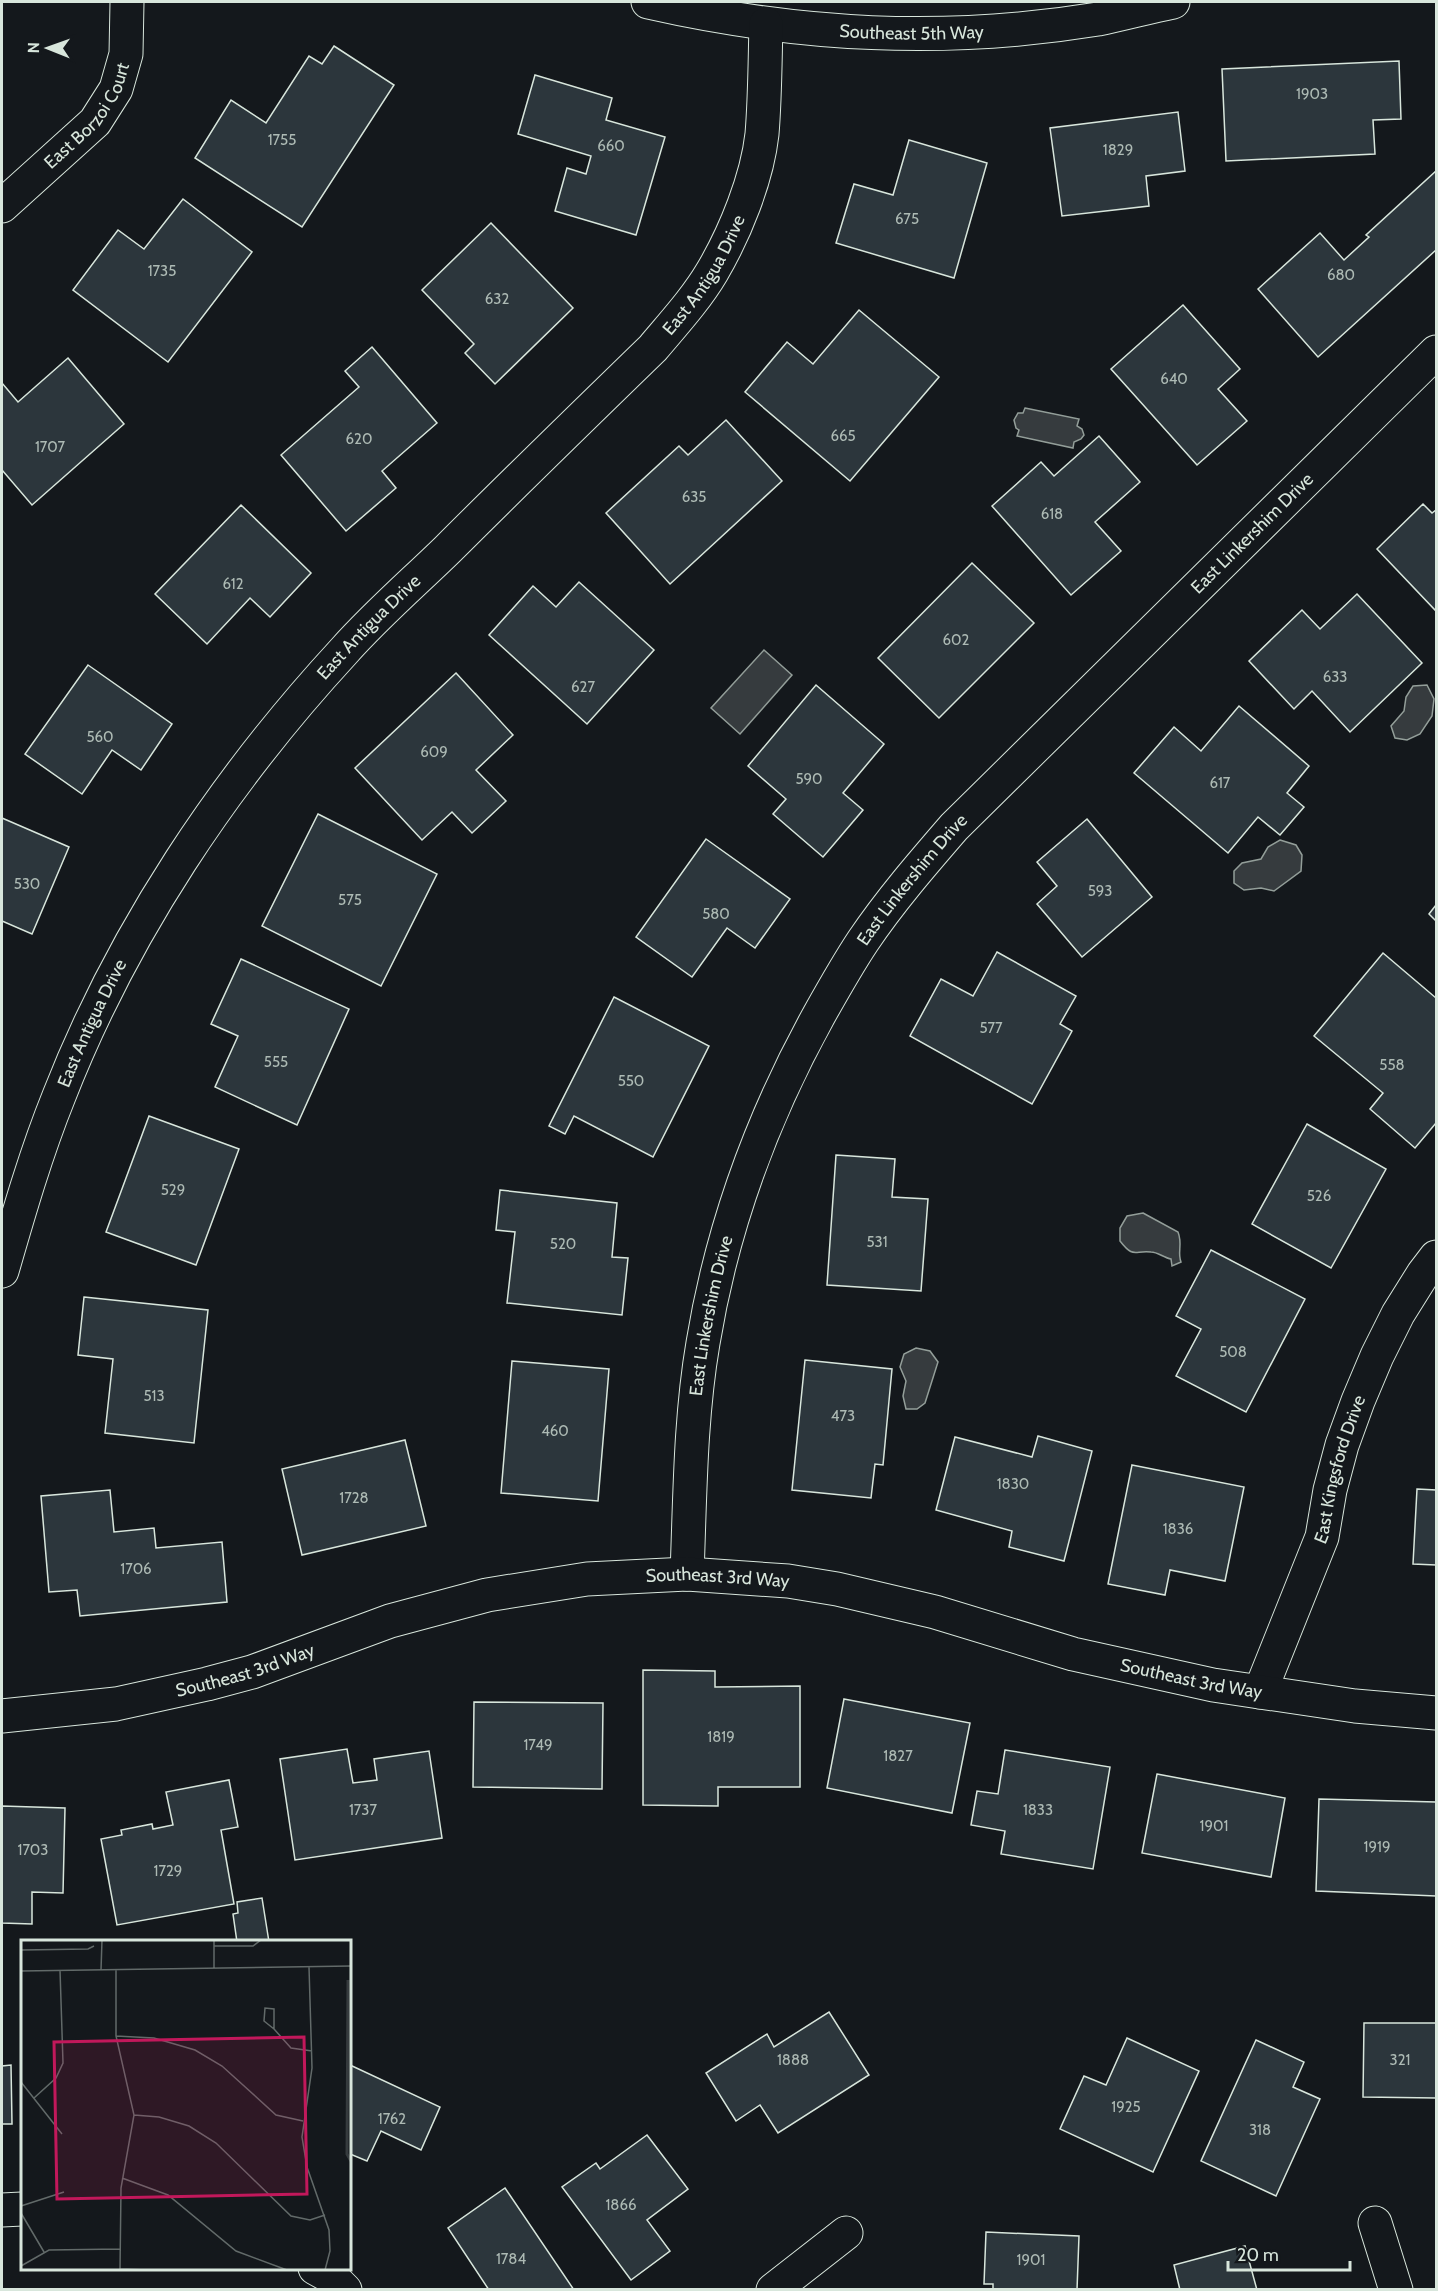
<svg xmlns="http://www.w3.org/2000/svg" width="1438" height="2291" font-family="Cabin,sans-serif">
  <style>
    .water { fill: #363b3e; stroke: #939e99; stroke-width: 1.5 }
    .building { fill: #2c363c; stroke: #d8e6dc; stroke-width: 1.5 }
    .lines { fill: none; stroke-linecap: round; stroke-linejoin: round }
    .minor-casing { stroke: #d8e6dc; stroke-width: 35 }
    .minor { stroke: #14181c; stroke-width: 33 }
    .labels { text-anchor: middle; dominant-baseline: central; stroke-width: 4.5; stroke-linejoin: round; paint-order: stroke }
    .number-label { font-size: 15px; fill: #adbab4 }
    .street-label { font-size: 18px; fill: #d8e6dc; stroke: #14181c }
    .inset-river { fill: none; stroke: #363b3e; stroke-width: 3 }
    .inset-road { fill: none; stroke: #626a69; stroke-width: 1.5 }
    .view { fill: #c2185b; fill-opacity: 0.15; stroke: #c2185b; stroke-width: 3 }
    .inset-edge { fill: none; stroke: #d8e6dc; stroke-width: 3 }
  </style>
  <rect width="100%" height="100%" fill="#14181c"/>
  <g class="water">
    <polygon points="1025,408 1079,419 1077,426 1082,429 1084,435 1081,439 1074,442 1073,448 1017,436 1019,430 1016,428 1014,420 1018,413 1023,413"/>
    <polygon points="764,650 792,675 740,734 711,708"/>
    <polygon points="1427,685 1434,699 1432,716 1420,734 1407,740 1395,738 1391,726 1404,711 1406,697 1413,686"/>
    <polygon points="1280,840 1296,845 1302,855 1301,871 1274,891 1261,888 1244,890 1234,883 1234,871 1242,863 1261,859 1268,847"/>
    <path d="M1143 1213 1178 1232C1183 1245 1177 1252 1181 1262L1172 1266 1171 1259C1164 1258 1158 1252 1151 1252 1134 1250 1134 1259 1120 1241V1228L1127 1216Z"/>
    <polygon points="916,1348 930,1351 938,1362 925,1403 917,1409 906,1409 903,1396 906,1381 900,1367 904,1354"/>
  </g>
  <g class="building">
    <polygon points="334,46 394,85 302,227 195,158 231,100 266,123 309,56 322,64"/>
    <polygon points="1399,61 1401,119 1373,120 1375,154 1226,161 1222,69"/>
    <polygon points="535,75 612,98 606,120 665,137 636,235 555,211 567,168 586,174 591,156 518,134"/>
    <polygon points="1178,112 1185,171 1146,176 1149,206 1062,216 1050,128"/>
    <polygon points="909,140 987,163 954,278 836,243 854,184 893,195"/>
    <polygon points="1436,171 1436,250 1318,357 1258,289 1320,233 1344,260 1369,237 1366,235"/>
    <polygon points="183,199 252,252 168,362 73,290 118,230 144,249"/>
    <polygon points="491,223 573,308 495,384 465,353 474,344 422,290"/>
    <polygon points="1183,305 1240,369 1218,389 1247,421 1197,465 1111,369"/>
    <polygon points="859,310 939,377 850,481 745,392 787,342 813,364"/>
    <polygon points="372,347 437,423 382,471 396,488 346,531 281,455 359,387 345,371"/>
    <polygon points="68,358 124,424 32,505 2,470 2,383 18,402"/>
    <polygon points="726,420 782,481 670,584 606,513 679,446 688,455"/>
    <polygon points="1099,436 1140,482 1095,522 1121,551 1071,595 992,506 1041,462 1054,476"/>
    <polygon points="1423,504 1432,513 1436,510 1436,611 1377,549"/>
    <polygon points="241,505 311,573 270,617 250,598 207,644 155,594"/>
    <polygon points="972,563 1034,623 939,718 878,658"/>
    <polygon points="579,582 654,650 587,724 489,635 533,586 556,607"/>
    <polygon points="1357,594 1422,663 1350,732 1312,691 1294,709 1249,661 1302,610 1320,629"/>
    <polygon points="88,665 172,724 141,770 112,750 82,794 25,754"/>
    <polygon points="456,673 513,735 476,770 506,801 472,833 452,812 422,840 355,768"/>
    <polygon points="816,685 884,744 843,793 863,810 823,857 773,814 786,799 748,766"/>
    <polygon points="1239,706 1309,766 1287,793 1304,807 1280,835 1258,817 1228,853 1134,773 1174,727 1201,751"/>
    <polygon points="318,814 437,874 381,986 262,926"/>
    <polygon points="2,818 69,847 32,934 2,921"/>
    <polygon points="1087,819 1152,897 1082,957 1037,904 1057,886 1037,862"/>
    <polygon points="706,839 790,899 755,948 727,928 692,977 636,937"/>
    <polygon points="1436,905 1436,921 1429,914"/>
    <polygon points="997,952 1076,996 1060,1024 1072,1031 1032,1104 910,1036 941,979 973,996"/>
    <polygon points="1383,953 1436,998 1436,1123 1415,1148 1370,1109 1383,1093 1314,1036"/>
    <polygon points="241,959 349,1009 297,1125 215,1087 238,1036 211,1024"/>
    <polygon points="614,997 709,1046 653,1157 574,1116 565,1134 549,1126"/>
    <polygon points="149,1116 239,1149 196,1265 106,1232"/>
    <polygon points="1307,1124 1386,1169 1331,1268 1252,1224"/>
    <polygon points="836,1155 895,1159 892,1197 928,1199 921,1291 827,1285"/>
    <polygon points="500,1190 617,1203 612,1257 628,1258 622,1315 507,1303 515,1232 496,1230"/>
    <polygon points="1211,1250 1305,1299 1246,1412 1176,1376 1201,1329 1176,1316"/>
    <polygon points="84,1297 208,1310 194,1443 105,1433 113,1359 78,1355"/>
    <polygon points="805,1360 892,1369 883,1465 875,1464 871,1498 792,1490"/>
    <polygon points="512,1361 609,1369 598,1501 501,1493"/>
    <polygon points="1038,1436 1092,1451 1064,1561 1009,1547 1012,1531 936,1510 955,1437 1032,1457"/>
    <polygon points="405,1440 426,1526 302,1555 282,1469"/>
    <polygon points="1132,1465 1244,1487 1225,1581 1170,1570 1165,1595 1108,1584"/>
    <polygon points="1417,1489 1436,1490 1436,1565 1413,1564"/>
    <polygon points="110,1490 114,1532 154,1528 156,1548 222,1542 227,1602 80,1616 77,1590 49,1592 41,1496"/>
    <polygon points="643,1670 715,1671 715,1687 800,1686 800,1787 718,1787 718,1806 643,1805"/>
    <polygon points="844,1699 970,1723 952,1813 827,1788"/>
    <polygon points="474,1702 603,1703 602,1789 473,1787"/>
    <polygon points="347,1749 353,1783 377,1780 374,1759 429,1751 442,1838 295,1860 280,1759"/>
    <polygon points="1005,1750 1110,1767 1093,1869 1001,1854 1005,1831 971,1825 977,1791 998,1794"/>
    <polygon points="1157,1774 1285,1798 1271,1877 1142,1853"/>
    <polygon points="229,1780 238,1827 221,1830 234,1904 117,1925 101,1839 122,1835 121,1830 152,1824 153,1829 173,1825 166,1792"/>
    <polygon points="1319,1799 1436,1802 1436,1896 1316,1891"/>
    <polygon points="2,1806 65,1808 63,1893 32,1892 32,1924 2,1923"/>
    <polygon points="262,1898 269,1942 237,1942 233,1914 238,1913 237,1902"/>
    <polygon points="829,2012 869,2075 778,2133 760,2105 736,2121 706,2073 767,2034 774,2047"/>
    <polygon points="1364,2023 1436,2023 1436,2098 1363,2097"/>
    <polygon points="1127,2038 1199,2071 1153,2172 1060,2129 1084,2076 1106,2085"/>
    <polygon points="1256,2040 1304,2062 1293,2087 1320,2099 1276,2196 1201,2161"/>
    <polygon points="11,2065 12,2124 2,2124 2,2066"/>
    <polygon points="350,2065 440,2107 421,2150 381,2131 367,2161 350,2154"/>
    <polygon points="647,2135 688,2189 647,2220 670,2251 631,2280 562,2187 596,2163 600,2169"/>
    <polygon points="505,2188 574,2290 489,2290 448,2228"/>
    <polygon points="986,2232 1079,2236 1077,2290 993,2290 993,2284 984,2284"/>
    <polygon points="1245,2246 1257,2290 1180,2290 1174,2265"/>
  </g>
  <g class="lines">
    <defs>
      <g id="minor">
        <path id="s1" d="M648 2C798 36 945 44 1098 19 1123 14 1148 7 1173 2"/>
        <path id="s2" d="M2 206 95 122 116 89 126 54 127 2"/>
        <path id="s3" d="M2 1271C19 1212 36 1153 59 1096 123 932 225 780 344 651 376 615 413 583 447 550 515 482 584 415 653 348 674 323 696 299 712 272 735 233 757 179 762 134 765 98 765 61 766 24"/>
        <path id="s4" d="M687 1574C690 1498 690 1419 703 1343 722 1227 762 1118 819 1015 833 990 847 965 863 941 890 901 922 864 954 827L1436 352"/>
        <path id="s5" d="M1260 1692 1322 1537 1330 1490 1342 1445 1358 1401 1377 1356 1398 1314 1423 1274 1436 1257"/>
        <path id="s6" d="M2 1716 116 1704 207 1684 252 1672 390 1621 487 1595 587 1579 687 1574 788 1581 837 1589 935 1612 1073 1654 1213 1685 1355 1706 1436 1713"/>
        <polyline points="2,2210 22,2209"/>
        <polyline points="1375,2223 1396,2290"/>
        <polyline points="315,2268 333,2278 345,2290"/>
        <polyline points="773,2290 846,2233"/>
      </g>
    </defs>
    <use href="#minor" class="minor-casing"/>
    <use href="#minor" class="minor"/>
  </g>
  <g class="labels">
    <g class="number-label">
      <text x="1312" y="94">1903</text>
      <text x="282" y="140">1755</text>
      <text x="611" y="146">660</text>
      <text x="1118" y="150">1829</text>
      <text x="907" y="219">675</text>
      <text x="162" y="271">1735</text>
      <text x="1341" y="275">680</text>
      <text x="497" y="299">632</text>
      <text x="1174" y="379">640</text>
      <text x="843" y="436">665</text>
      <text x="359" y="439">620</text>
      <text x="50" y="447">1707</text>
      <text x="694" y="497">635</text>
      <text x="1052" y="514">618</text>
      <text x="233" y="584">612</text>
      <text x="956" y="640">602</text>
      <text x="1335" y="677">633</text>
      <text x="583" y="687">627</text>
      <text x="100" y="737">560</text>
      <text x="434" y="752">609</text>
      <text x="809" y="779">590</text>
      <text x="1220" y="783">617</text>
      <text x="27" y="884">530</text>
      <text x="1100" y="891">593</text>
      <text x="350" y="900">575</text>
      <text x="716" y="914">580</text>
      <text x="991" y="1028">577</text>
      <text x="276" y="1062">555</text>
      <text x="1392" y="1065">558</text>
      <text x="631" y="1081">550</text>
      <text x="173" y="1190">529</text>
      <text x="1319" y="1196">526</text>
      <text x="877" y="1242">531</text>
      <text x="563" y="1244">520</text>
      <text x="1233" y="1352">508</text>
      <text x="154" y="1396">513</text>
      <text x="843" y="1416">473</text>
      <text x="555" y="1431">460</text>
      <text x="1013" y="1484">1830</text>
      <text x="354" y="1498">1728</text>
      <text x="1178" y="1529">1836</text>
      <text x="136" y="1569">1706</text>
      <text x="721" y="1737">1819</text>
      <text x="538" y="1745">1749</text>
      <text x="898" y="1756">1827</text>
      <text x="363" y="1810">1737</text>
      <text x="1038" y="1810">1833</text>
      <text x="1214" y="1826">1901</text>
      <text x="1377" y="1847">1919</text>
      <text x="33" y="1850">1703</text>
      <text x="168" y="1871">1729</text>
      <text x="793" y="2060">1888</text>
      <text x="1400" y="2060">321</text>
      <text x="1126" y="2107">1925</text>
      <text x="392" y="2119">1762</text>
      <text x="1260" y="2130">318</text>
      <text x="621" y="2205">1866</text>
      <text x="511" y="2259">1784</text>
      <text x="1031" y="2260">1901</text>
    </g>
    <g class="street-label">
      <text stroke="none"><textPath href="#s1" startOffset="266">Southeast 5th Way</textPath></text>
      <text stroke="none"><textPath href="#s2" startOffset="126">East Borzoi Court</textPath></text>
      <text stroke="none"><textPath href="#s3" startOffset="1238">East Antigua Drive</textPath></text>
      <text stroke="none"><textPath href="#s4" startOffset="1232">East Linkershim Drive</textPath></text>
      <text stroke="none"><textPath href="#s3" startOffset="750">East Antigua Drive</textPath></text>
      <text stroke="none"><textPath href="#s4" startOffset="746">East Linkershim Drive</textPath></text>
      <text stroke="none"><textPath href="#s3" startOffset="264">East Antigua Drive</textPath></text>
      <text stroke="none"><textPath href="#s4" startOffset="260">East Linkershim Drive</textPath></text>
      <text stroke="none"><textPath href="#s5" startOffset="237">East Kingsford Drive</textPath></text>
      <text stroke="none"><textPath href="#s6" startOffset="734">Southeast 3rd Way</textPath></text>
      <text stroke="none"><textPath href="#s6" startOffset="248">Southeast 3rd Way</textPath></text>
      <text stroke="none"><textPath href="#s6" startOffset="1220">Southeast 3rd Way</textPath></text>
    </g>
  </g>
  <g transform="translate(21 1940)">
    <rect width="330" height="330" fill="#14181c"/>
    <path class="inset-river" d="M327 40 326 214 330 221"/>
    <path class="inset-road" d="M193 6H232L240 0M0 10 67 9 73 6M288 27 291 128 281 197 286 227 308 290 309 311 304 330M193 28V0M95 29V96L113 175 100 248 99 330M80 30 81 0M0 31 330 26M253 89 243 81 244 68 253 69V89L270 108 291 111M95 96 133 98 174 110 201 126 255 175 282 181M0 142 41 194M13 158 35 138 42 123 39 30M113 175 138 177 168 186 195 203 270 276 289 280 304 275M101 238 147 255 215 311 266 330M0 266 43 252M0 273 23 312M0 326 28 310 99 309M99 329 127 330"/>
    <path class="view" d="M283 97 286 254 36 259 33 102Z"/>
    <rect width="330" height="330" class="inset-edge"/>
  </g>
  <rect width="1438" height="2291" fill="none" stroke="#d8e6dc" stroke-width="6"/>
  <g transform="translate(48 48) rotate(271)" stroke="#14181c" stroke-width="4.5" paint-order="stroke">
  <path d="M0-4.5L10 22L0 15L-10 22Z" fill="#d8e6dc"/>
  <text y="-9" font-size="16" font-weight="bold" text-anchor="middle" fill="#d8e6dc">N</text>
  </g>
  <path d="M1228 2261v9h122v-9" fill="none" stroke="#d8e6dc" stroke-width="3"/>
  <text x="1237" y="2261" font-size="18" fill="#d8e6dc" stroke="#14181c" stroke-width="4.5" paint-order="stroke">20 m</text>
</svg>
